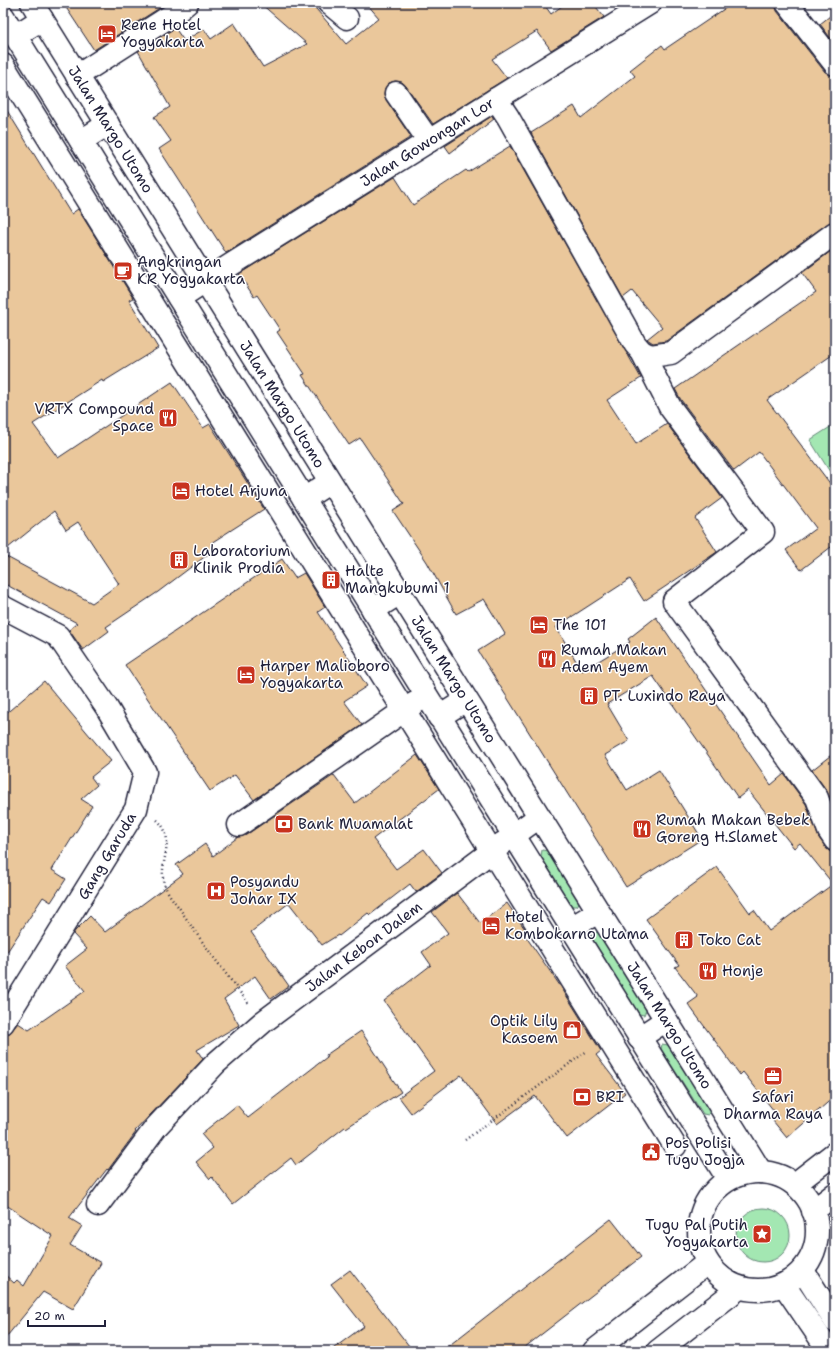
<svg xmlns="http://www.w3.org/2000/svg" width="838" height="1354" font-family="'Shantell Sans',sans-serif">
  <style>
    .green { fill: #a3e7b2; stroke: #628476 }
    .building { fill: #eac79b; stroke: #22223b }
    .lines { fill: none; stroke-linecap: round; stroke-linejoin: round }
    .minor-casing { stroke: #22223b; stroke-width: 25 }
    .major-casing { stroke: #22223b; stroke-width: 25 }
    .path { stroke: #22223b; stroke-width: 2.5; stroke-dasharray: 1 3; stroke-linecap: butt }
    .minor { stroke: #fff; stroke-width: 22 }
    .major { stroke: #fff; stroke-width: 22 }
    .labels { text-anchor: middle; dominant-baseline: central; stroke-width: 3; stroke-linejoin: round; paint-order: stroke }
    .poi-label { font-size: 15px; fill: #22223b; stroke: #fff; text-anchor: start }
    .street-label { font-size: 15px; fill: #22223b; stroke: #fff }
  </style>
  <rect width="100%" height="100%" fill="#fff"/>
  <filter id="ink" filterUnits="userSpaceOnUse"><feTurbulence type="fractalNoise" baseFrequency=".025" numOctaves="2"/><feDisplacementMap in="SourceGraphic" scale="8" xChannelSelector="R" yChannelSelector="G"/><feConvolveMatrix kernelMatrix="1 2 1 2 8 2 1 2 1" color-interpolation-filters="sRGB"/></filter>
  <g filter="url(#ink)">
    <g class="green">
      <polygon points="835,424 835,480 810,440"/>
      <polygon points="542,850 548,851 580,901 577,906 572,906 541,856"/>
      <polygon points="597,932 600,933 646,1010 644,1015 639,1014 592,938 592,935"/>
      <polygon points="662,1044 668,1045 710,1110 708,1115 703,1114 661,1049"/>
      <circle cx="763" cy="1235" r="27"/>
    </g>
    <g class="building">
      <polygon points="63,3 159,3 161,7 94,50"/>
      <polygon points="260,3 311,3 346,44 379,18 366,3 543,3 551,14 566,3 593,3 604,17 551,50 537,31 492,59 507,78 433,124 406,86 402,82 395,81 389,83 385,88 384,94 386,100 411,137 226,253 159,149 171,141 154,117 170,107 138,51 175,28 184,41 204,29 211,39 234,23 263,67 307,44"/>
      <polygon points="733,3 775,3 777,11 825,72 835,76 835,221 828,223 666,341 653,343 647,339 662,327 632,291 623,298 531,133 574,106 581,118 635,76 630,70 662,45 665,49"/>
      <polygon points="835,12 835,44 820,24"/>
      <polygon points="3,104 71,214 78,209 133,298 129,300 158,348 103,382 102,380 33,424 58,458 172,382 203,428 210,424 264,509 211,543 215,549 158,592 106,627 109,631 83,650 69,630 77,623 3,583 3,555 92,603 119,584 78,522 66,530 54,511 3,552"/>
      <polygon points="492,116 494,119 450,153 445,146"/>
      <polygon points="510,146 641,378 607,400 636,444 667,424 722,498 695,518 717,552 644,601 630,579 556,627 582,671 630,642 628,639 656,617 771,785 784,774 806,804 819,838 829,851 835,852 835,1096 787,1138 773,1121 778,1116 743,1072 740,1075 688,1004 698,997 675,967 679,965 646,919 717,867 750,913 754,910 769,931 833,884 800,843 794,848 748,790 738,798 653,676 607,704 629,741 605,755 627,790 659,770 702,839 626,887 478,651 505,634 484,599 456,614 427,562 393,511 404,504 360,438 349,445 302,375 305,374 277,332 280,330 257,295 254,297 239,274 395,177 413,205 466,170 468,172"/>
      <polygon points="835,248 835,353 767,400 835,490 835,553 831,547 801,570 786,550 816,528 759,452 734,471 681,400 675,389 816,292 802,273"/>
      <polygon points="282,559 295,578 304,573 325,607 318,612 367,686 344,701 362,725 254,800 235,775 210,791 125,665"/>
      <polygon points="44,681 111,761 91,777 97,785 81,799 92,806 52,870 66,879 51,902 43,897 3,958 3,716"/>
      <polygon points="835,752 835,811 827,791 812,770"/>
      <polygon points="417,755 439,789 373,839 396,869 424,849 442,873 416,892 410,884 370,915 368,913 339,936 338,935 322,945 289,903 251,932 289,986 271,999 255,976 224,999 239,1025 197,1050 203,1059 135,1131 136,1132 108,1170 107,1169 69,1218 82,1226 70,1245 101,1263 73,1309 43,1292 3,1341 3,1273 14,1283 17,1280 24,1286 53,1236 3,1203 3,1035 9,1034 18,1023 29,1030 85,991 65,966 87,949 73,934 75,931 90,916 105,932 183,874 176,865 205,844 213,856 238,837 246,835 334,775 355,803"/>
      <polygon points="457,893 480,923 507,903 527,932 524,934 561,987 601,1051 596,1055 625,1093 567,1138 535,1096 497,1124 461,1075 411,1113 399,1097 434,1071 384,1001 431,965 422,952 448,933 432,912"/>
      <polygon points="361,1031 401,1092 346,1128 345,1127 296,1165 291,1158 233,1204 212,1177 210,1179 196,1162 213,1148 201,1134 237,1105 248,1118 327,1057 326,1055"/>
      <polygon points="611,1219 641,1257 520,1351 442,1351"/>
      <polygon points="350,1270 413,1351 330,1351 364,1326 331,1284"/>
    </g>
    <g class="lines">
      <defs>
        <g id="minor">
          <path id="s1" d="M32 3 761 1172"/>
          <polyline points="329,3 347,18"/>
          <polyline points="787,3 835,64"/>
          <polyline points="3,65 675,1146"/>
          <polyline points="77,76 175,13 187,3"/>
          <polyline points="396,93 429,141"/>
          <polyline points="496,99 508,117 635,344 642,352 670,407 763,532 674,601 817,798 829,831 835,840"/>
          <path id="s2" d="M205 281 650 3"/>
          <polyline points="642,352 651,356 671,353 835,233"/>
          <polyline points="3,607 58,636 107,708 145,772 136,809 3,1023"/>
          <polyline points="239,825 415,703"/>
          <path id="s3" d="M98 1205 156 1127 216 1063 263 1022 503 843"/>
        </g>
        <g id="major">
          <polyline points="3,16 728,1179"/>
          <polyline points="15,36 42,19"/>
          <polyline points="81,141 108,124"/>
          <polyline points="179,298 205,281"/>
          <polyline points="304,499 330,482"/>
          <polyline points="373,610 400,593"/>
          <polyline points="439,717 466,700"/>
          <polyline points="514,835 539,817"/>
          <polyline points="571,928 598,912"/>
          <polyline points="639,1038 666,1020"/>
          <circle cx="758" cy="1231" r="59"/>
          <polyline points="795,1184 835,1153"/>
          <polyline points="813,1211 835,1194"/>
          <polyline points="803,1271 835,1321"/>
          <polyline points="784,1285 829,1351"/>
          <polyline points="594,1351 707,1263"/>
          <polyline points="658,1351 739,1288"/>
        </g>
      </defs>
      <use href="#minor" class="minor-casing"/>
      <use href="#major" class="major-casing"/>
      <g class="path">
        <path d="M157 820C178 839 158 861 164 883 167 893 174 901 180 909 201 942 225 972 248 1003"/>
        <polyline points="465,1140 587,1051"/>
      </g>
      <use href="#minor" class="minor"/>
      <use href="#major" class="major"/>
    </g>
  </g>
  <defs>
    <symbol id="hotel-square" viewBox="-11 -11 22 22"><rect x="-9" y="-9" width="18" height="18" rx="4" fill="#c8321e" stroke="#fff"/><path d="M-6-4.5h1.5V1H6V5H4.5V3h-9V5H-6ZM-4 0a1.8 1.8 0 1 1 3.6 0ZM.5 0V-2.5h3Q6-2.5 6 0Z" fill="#fff"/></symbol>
    <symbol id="cafe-square" viewBox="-11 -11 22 22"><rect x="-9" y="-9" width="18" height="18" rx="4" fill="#c8321e" stroke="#fff"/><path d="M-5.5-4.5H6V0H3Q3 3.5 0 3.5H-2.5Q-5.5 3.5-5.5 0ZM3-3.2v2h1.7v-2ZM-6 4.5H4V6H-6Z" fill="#fff"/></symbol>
    <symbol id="restaurant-square" viewBox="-11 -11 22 22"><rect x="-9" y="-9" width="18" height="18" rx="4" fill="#c8321e" stroke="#fff"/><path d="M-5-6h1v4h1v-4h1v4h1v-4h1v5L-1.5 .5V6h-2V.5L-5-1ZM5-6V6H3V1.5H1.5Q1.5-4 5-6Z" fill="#fff"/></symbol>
    <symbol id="building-square" viewBox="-11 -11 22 22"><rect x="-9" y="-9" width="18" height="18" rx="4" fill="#c8321e" stroke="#fff"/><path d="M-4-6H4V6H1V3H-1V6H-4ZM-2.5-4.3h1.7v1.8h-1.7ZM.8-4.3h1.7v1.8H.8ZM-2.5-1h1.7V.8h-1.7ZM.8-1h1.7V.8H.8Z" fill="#fff"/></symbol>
    <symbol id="bank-square" viewBox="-11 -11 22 22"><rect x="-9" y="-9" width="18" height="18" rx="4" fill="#c8321e" stroke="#fff"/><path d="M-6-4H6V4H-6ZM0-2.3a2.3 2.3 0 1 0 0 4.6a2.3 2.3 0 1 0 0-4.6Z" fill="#fff"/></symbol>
    <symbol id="hospital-square" viewBox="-11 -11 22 22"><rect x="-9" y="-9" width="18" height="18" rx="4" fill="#c8321e" stroke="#fff"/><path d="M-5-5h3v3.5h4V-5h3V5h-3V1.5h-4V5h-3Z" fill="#fff"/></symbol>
    <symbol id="shop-square" viewBox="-11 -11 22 22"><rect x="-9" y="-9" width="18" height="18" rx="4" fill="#c8321e" stroke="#fff"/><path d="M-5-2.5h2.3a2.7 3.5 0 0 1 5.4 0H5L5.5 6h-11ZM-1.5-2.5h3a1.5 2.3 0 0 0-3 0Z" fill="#fff"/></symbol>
    <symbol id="office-square" viewBox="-11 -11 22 22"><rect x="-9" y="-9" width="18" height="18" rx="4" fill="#c8321e" stroke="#fff"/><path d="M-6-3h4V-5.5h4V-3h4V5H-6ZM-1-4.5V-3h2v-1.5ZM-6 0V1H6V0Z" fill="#fff"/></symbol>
    <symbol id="civic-square" viewBox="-11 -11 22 22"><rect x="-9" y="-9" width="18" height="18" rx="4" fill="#c8321e" stroke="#fff"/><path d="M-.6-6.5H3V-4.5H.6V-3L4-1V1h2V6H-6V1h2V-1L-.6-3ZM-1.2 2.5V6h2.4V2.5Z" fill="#fff"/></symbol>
    <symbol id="sight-square" viewBox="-11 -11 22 22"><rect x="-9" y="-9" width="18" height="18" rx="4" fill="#c8321e" stroke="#fff"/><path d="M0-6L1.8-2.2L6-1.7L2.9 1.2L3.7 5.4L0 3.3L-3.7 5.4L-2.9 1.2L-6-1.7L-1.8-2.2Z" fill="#fff"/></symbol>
  </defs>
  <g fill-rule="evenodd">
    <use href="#hotel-square" x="96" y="23" width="22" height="22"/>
    <use href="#cafe-square" x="112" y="260" width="22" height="22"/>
    <use href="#restaurant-square" x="157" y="407" width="22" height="22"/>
    <use href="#hotel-square" x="170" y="480" width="22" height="22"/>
    <use href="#building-square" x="168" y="549" width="22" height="22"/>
    <use href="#building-square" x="320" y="569" width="22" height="22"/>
    <use href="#hotel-square" x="528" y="614" width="22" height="22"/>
    <use href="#restaurant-square" x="536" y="648" width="22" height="22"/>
    <use href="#hotel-square" x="235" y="664" width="22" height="22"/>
    <use href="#building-square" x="578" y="685" width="22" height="22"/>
    <use href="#bank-square" x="273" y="813" width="22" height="22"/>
    <use href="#restaurant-square" x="631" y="818" width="22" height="22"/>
    <use href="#hospital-square" x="205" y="880" width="22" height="22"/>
    <use href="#hotel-square" x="480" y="915" width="22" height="22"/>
    <use href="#building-square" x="673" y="929" width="22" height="22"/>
    <use href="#restaurant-square" x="697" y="960" width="22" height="22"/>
    <use href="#shop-square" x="561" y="1019" width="22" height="22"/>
    <use href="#office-square" x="762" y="1065" width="22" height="22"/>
    <use href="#bank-square" x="571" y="1086" width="22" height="22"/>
    <use href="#civic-square" x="640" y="1141" width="22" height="22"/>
    <use href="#sight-square" x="751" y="1223" width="22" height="22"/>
  </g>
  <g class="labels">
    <g class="poi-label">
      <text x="121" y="25">Rene Hotel<tspan x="121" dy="17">Yogyakarta</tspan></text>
      <text x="137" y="262">Angkringan<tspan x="137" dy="17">KR Yogyakarta</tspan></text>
      <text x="154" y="409" text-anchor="end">VRTX Compound<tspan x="154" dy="17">Space</tspan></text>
      <text x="195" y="491">Hotel Arjuna</text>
      <text x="193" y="551">Laboratorium<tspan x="193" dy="17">Klinik Prodia</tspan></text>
      <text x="345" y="571">Halte<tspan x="345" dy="17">Mangkubumi 1</tspan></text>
      <text x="553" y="625">The 101</text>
      <text x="561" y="650">Rumah Makan<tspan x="561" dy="17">Adem Ayem</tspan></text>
      <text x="260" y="666">Harper Malioboro<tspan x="260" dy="17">Yogyakarta</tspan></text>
      <text x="603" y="696">PT. Luxindo Raya</text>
      <text x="656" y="820">Rumah Makan Bebek<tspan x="656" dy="17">Goreng H.Slamet</tspan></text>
      <text x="298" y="824">Bank Muamalat</text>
      <text x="230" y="882">Posyandu<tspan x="230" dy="17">Johar IX</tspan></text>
      <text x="505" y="917">Hotel<tspan x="505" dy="17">Kombokarno Utama</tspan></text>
      <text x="698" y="940">Toko Cat</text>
      <text x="722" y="971">Honje</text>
      <text x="558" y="1021" text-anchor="end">Optik Lily<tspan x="558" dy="17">Kasoem</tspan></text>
      <text x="596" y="1097">BRI</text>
      <text x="773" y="1097" text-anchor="middle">Safari<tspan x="773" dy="17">Dharma Raya</tspan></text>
      <text x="665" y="1143">Pos Polisi<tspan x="665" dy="17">Tugu Jogja</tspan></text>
      <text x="748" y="1225" text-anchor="end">Tugu Pal Putih<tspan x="748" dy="17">Yogyakarta</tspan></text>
    </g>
    <g class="street-label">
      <text stroke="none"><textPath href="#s1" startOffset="149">Jalan Margo Utomo</textPath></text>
      <text stroke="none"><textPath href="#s2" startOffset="262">Jalan Gowongan Lor</textPath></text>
      <text stroke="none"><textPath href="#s1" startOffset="473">Jalan Margo Utomo</textPath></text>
      <text stroke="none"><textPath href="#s1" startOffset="797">Jalan Margo Utomo</textPath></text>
      <text transform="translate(107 856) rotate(-59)">Gang Garuda</text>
      <text stroke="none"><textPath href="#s3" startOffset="373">Jalan Kebon Dalem</textPath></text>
      <text stroke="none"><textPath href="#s1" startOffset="1205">Jalan Margo Utomo</textPath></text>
    </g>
  </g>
  <rect width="838" height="1354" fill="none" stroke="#fff" stroke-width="16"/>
  <rect x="8" y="8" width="822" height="1338" fill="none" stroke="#22223b" stroke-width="1.5" filter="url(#ink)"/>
  <path d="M28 1320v6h77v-6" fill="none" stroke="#22223b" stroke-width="2"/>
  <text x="34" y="1320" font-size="12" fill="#22223b" stroke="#ffffff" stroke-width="3" paint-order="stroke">20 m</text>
</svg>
